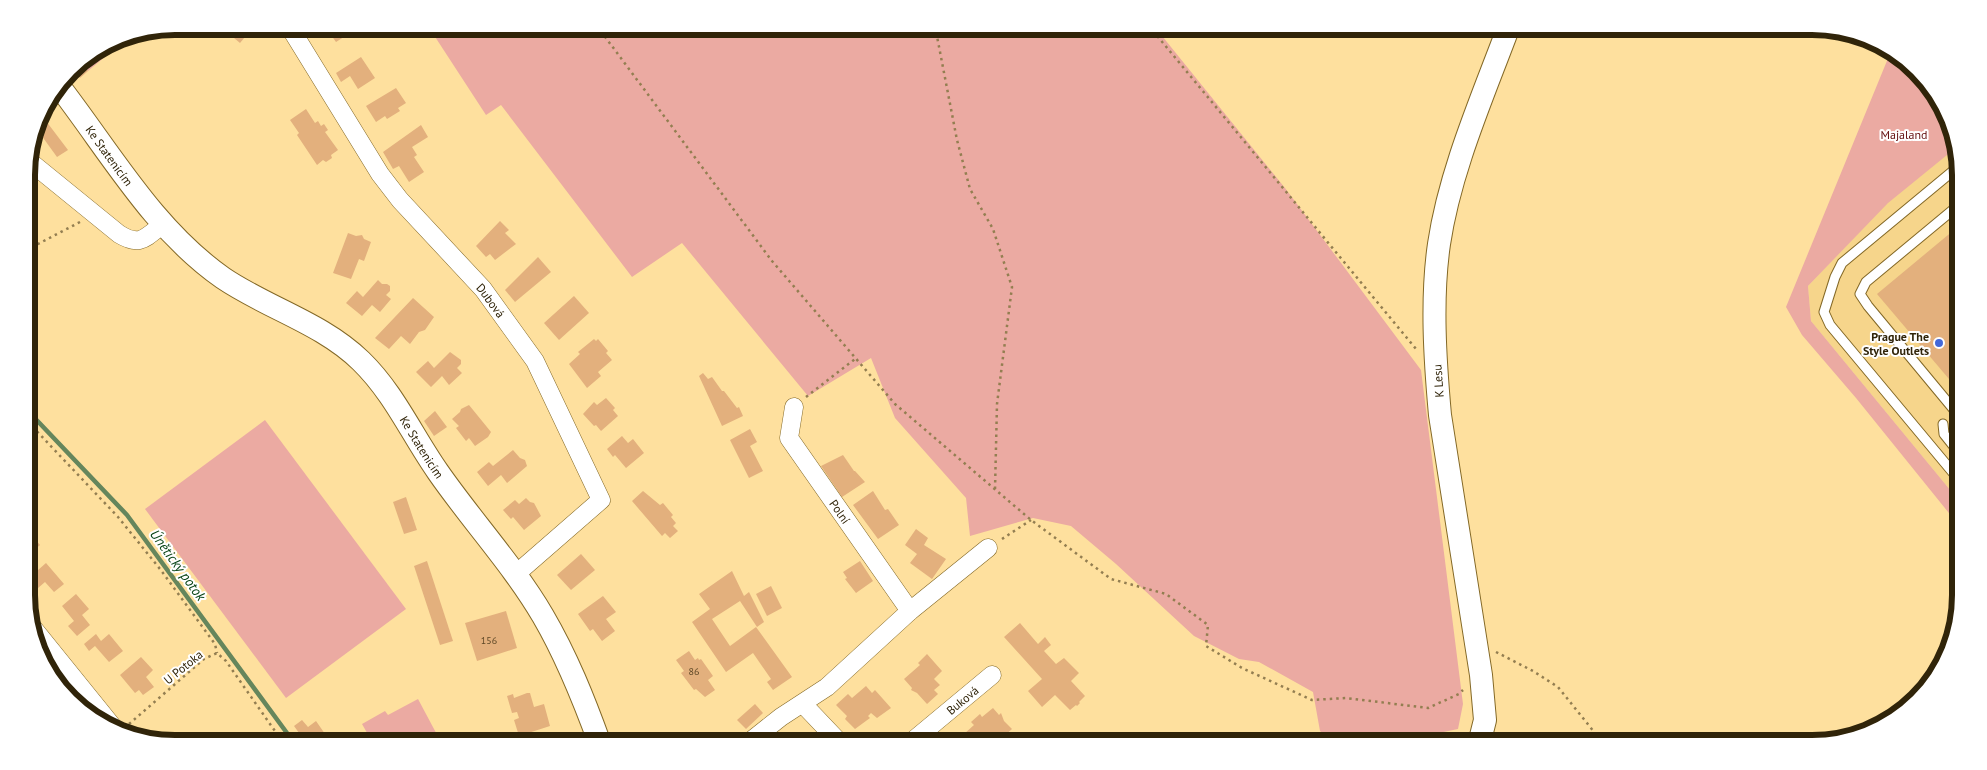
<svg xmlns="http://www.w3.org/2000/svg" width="1987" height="770" font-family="'PT Sans',sans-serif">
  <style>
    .built { fill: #f6d58b }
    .green { fill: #ebaaa2 }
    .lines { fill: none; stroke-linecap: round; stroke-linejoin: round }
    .stream { stroke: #65865c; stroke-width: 4.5 }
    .building { fill: #e3b07d }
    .service-casing { stroke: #836826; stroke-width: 11 }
    .minor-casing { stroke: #836826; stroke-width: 19 }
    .tertiary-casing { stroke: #836826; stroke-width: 24 }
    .path { stroke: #937e51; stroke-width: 2.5; stroke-dasharray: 2.5 4; stroke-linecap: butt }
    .service { stroke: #fff; stroke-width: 9 }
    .minor { stroke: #fff; stroke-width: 18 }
    .tertiary { stroke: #fff; stroke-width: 22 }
    .poi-dot { fill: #4268da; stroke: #fff; stroke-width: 2 }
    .labels { text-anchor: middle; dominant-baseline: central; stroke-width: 4; stroke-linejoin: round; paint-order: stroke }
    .number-label { font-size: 10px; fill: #5d4726 }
    .park-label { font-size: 12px; fill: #630d0e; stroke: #fff }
    .street-label { font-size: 12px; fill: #302409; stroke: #fff }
    .poi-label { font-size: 12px; font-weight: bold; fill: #302409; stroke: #fff; text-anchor: end }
    .water-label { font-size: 14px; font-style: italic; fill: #084416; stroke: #fff }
    .rim { fill: none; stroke: #302409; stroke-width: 6 }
  </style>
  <rect width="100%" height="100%" fill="#fee09e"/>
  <polygon class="built" points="1956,146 1959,155 1960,502 1811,321 1808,286 1888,202"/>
  <g class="green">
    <polygon points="428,26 1154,26 1285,188 1421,370 1463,704 1458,729 1386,744 1335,744 1320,731 1313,692 1259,662 1239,659 1194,636 1116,564 1071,526 1033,518 970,536 966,498 895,418 871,358 808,396 682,243 632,277 501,105 486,115"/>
    <polygon points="131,35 88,71 81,61 118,37"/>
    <polygon points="1891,51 1902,57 1930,84 1957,150 1947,155 1888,203 1808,286 1811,321 1960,502 1961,528 1856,398 1802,335 1786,307"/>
    <polygon points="265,420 406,609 286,698 145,509"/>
    <polygon points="418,699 442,744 371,744 370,738 362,724 385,711 388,715"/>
  </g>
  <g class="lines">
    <polyline class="stream" points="28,411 127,515 295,744"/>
  </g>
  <g class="building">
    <polygon points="232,26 254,26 240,43 227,32"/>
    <polygon points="317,26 346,26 350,33 336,42 331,35 327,38 324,32 322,34"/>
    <polygon points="361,57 375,78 358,89 350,76 341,82 336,73"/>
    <polygon points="81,61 88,71 80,78 73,69"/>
    <polygon points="396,88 406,103 398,108 400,111 387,119 385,116 376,122 366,106"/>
    <polygon points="47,106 51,112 43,117 68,150 57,157 36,128 41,110"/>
    <polygon points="306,109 315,123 318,121 321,126 324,124 328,130 325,132 338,150 331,155 332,158 326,162 323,160 317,165 297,135 299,133 290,120"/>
    <polygon points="421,125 428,137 412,147 417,155 414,157 424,172 409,182 399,166 393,169 383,152"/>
    <polygon points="500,221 509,230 505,233 516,244 495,260 490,254 486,257 476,246"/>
    <polygon points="1960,225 1960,392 1877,294"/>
    <polygon points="348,233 356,236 362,235 364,239 371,242 364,261 359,259 351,279 333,273"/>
    <polygon points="538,257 551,272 515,302 505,290"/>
    <polygon points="378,280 382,284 387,284 390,286 390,291 386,295 391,299 380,312 372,305 362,316 346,303 357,291 363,297"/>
    <polygon points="574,296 589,313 559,340 544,323"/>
    <polygon points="413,298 434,317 425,330 419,332 410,344 401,336 389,349 375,338"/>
    <polygon points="594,339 596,341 598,339 608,351 606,353 612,360 598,372 601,376 587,388 569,364 580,354 578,352"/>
    <polygon points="450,352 461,360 461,364 457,368 462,373 449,385 442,376 431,387 416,372 428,361 434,368"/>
    <polygon points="703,373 708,379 712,377 722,391 724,391 737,408 739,407 743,416 722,426 699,376"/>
    <polygon points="606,398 615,408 613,410 618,416 601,431 596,425 594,426 583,414 594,402 597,405"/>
    <polygon points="469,405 491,432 488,437 475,446 469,438 466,441 456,428 459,426 452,419 460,412 461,409"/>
    <polygon points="435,411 447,427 434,436 424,421"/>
    <polygon points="750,429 757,442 750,446 763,471 749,478 730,440"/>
    <polygon points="622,436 628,443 633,439 644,453 626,468 615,455 613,457 607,449"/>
    <polygon points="513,450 520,458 525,460 527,466 507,483 501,475 488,486 477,472 489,462 493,466"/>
    <polygon points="843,455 854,471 855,471 865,482 842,497 821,466"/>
    <polygon points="643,491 660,505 663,503 673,515 671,517 676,523 673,526 678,531 670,538 665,533 662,536 632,501"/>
    <polygon points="873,491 885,510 888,509 899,525 878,539 853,505"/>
    <polygon points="406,497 417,530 404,534 393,502"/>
    <polygon points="526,498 530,502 534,503 541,516 524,530 513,517 511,519 503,510 515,500 519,504"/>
    <polygon points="916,529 928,538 924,545 946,559 932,579 910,563 917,554 905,545"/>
    <polygon points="29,532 40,545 29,555"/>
    <polygon points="581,554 595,570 571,590 557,575"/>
    <polygon points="427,561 453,641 440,645 414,566"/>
    <polygon points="860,561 873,581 856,593 845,579 847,578 843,572"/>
    <polygon points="46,563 64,584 54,592 45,582 38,588 29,578"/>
    <polygon points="732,571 744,596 749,592 764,622 757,627 740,601 712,619 730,646 756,627 792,677 773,690 767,682 771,679 753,653 726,672 692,622 710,609 699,594"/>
    <polygon points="771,586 782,608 767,616 756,594"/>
    <polygon points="76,594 89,609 82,615 90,625 77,636 68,626 74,621 62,606"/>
    <polygon points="603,596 616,612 606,619 615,631 602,641 593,629 590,631 578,614"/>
    <polygon points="506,611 517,648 477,661 465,623"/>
    <polygon points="1020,623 1038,644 1045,637 1051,645 1044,651 1056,664 1064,658 1079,673 1071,681 1085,696 1079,702 1080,703 1077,706 1076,705 1070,710 1055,695 1042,707 1028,691 1042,679 1004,637"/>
    <polygon points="96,634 101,641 109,634 123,651 109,662 95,646 89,651 84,644"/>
    <polygon points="689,651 695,660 698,658 699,660 701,659 713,676 708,680 715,690 705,697 696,689 694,690 681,673 684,671 676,660"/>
    <polygon points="927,654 942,671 934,679 940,685 934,690 938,694 927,704 917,693 911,690 912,688 904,679 920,665 918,663"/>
    <polygon points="141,657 153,670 146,677 154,687 143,695 139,690 135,693 120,675"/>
    <polygon points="866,686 872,693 875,690 891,708 877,718 871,713 868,716 870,718 855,729 845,719 847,716 836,705 848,694 852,698"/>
    <polygon points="527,693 530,693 534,707 544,704 550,726 519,736 514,720 519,718 517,712 512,713 507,696 513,694 514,698"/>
    <polygon points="755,704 763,713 746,729 737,720"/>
    <polygon points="993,708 999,715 1001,713 1004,721 1012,729 995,744 977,744 974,740 971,742 964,734 974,725 971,722 980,714 982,717"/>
    <polygon points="302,720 308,727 316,721 332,744 307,744 294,726"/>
    <polygon points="792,733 802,744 781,744"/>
    <polygon points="343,737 348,744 335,744"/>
  </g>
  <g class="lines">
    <defs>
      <g id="service">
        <polyline points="1959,166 1842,263 1835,277 1824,312 1830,325 1960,481"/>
        <polyline points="1960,204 1866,282 1860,294 1868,306 1960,417"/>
        <polyline points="1943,424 1944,434 1960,454"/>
      </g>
      <g id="minor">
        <path id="s1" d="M289 26 380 174 400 200 483 289 535 361 601 500 516 574"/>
        <path d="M28 160 119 234C140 247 145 238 163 224"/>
        <path id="s2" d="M794 407 789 438 910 611"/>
        <polyline points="29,623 113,727"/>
        <polyline points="803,704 841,744"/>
        <polyline points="747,744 781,717 827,687 910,611 988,548"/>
        <path id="s3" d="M909 744 992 675"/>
      </g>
      <g id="tertiary">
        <path id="s4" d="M59 86C110 152 153 229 223 278 267 308 322 323 361 361 394 393 412 435 438 472 472 521 513 565 543 616 567 657 584 700 600 744"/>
        <path d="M1479 744 1485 720 1481 675 1440 415C1435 360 1431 299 1439 244 1450 170 1483 96 1509 26"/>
      </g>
    </defs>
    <use href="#service" class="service-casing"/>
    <use href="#minor" class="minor-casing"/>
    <use href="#tertiary" class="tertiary-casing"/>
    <g class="path">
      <polyline points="597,26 772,261 895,404 1031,520 1111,579 1166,594 1208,625 1206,646 1242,668 1312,700 1346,698 1428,708 1459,694 1463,690"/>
      <polyline points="935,26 957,140 970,189 993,229 1012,287 997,404 995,490"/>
      <polyline points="1149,26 1416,349"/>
      <polyline points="27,252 38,244 80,222"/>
      <polyline points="806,397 855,359"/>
      <polyline points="28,422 118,517 160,569 215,644 217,653"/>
      <polyline points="1002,539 1031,520"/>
      <polyline points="1496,652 1533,671 1558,687 1603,743"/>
      <polyline points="129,724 204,659 217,653 226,661 284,744"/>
    </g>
    <use href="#service" class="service"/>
    <use href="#minor" class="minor"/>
    <use href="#tertiary" class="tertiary"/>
  </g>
  <circle class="poi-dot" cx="1939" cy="343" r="5"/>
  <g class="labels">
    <g class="number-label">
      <text x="489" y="640">156</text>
      <text x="694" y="671">86</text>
    </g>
    <g class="park-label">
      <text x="1904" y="134">Majaland</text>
    </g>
    <g class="street-label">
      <text stroke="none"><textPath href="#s4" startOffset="86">Ke Statenicím</textPath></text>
      <text stroke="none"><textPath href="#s1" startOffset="342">Dubová</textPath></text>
      <text transform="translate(1438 381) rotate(-94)">K Lesu</text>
      <text stroke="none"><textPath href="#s4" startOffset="521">Ke Statenicím</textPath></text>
      <text stroke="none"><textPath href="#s2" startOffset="121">Polní</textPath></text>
      <text transform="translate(183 667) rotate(-39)">U Potoka</text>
      <text stroke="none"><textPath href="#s3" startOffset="69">Buková</textPath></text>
    </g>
    <g class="poi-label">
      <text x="1929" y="336">Prague The<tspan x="1929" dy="14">Style Outlets</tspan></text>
    </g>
    <g class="water-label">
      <text transform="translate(178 565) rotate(54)">Únětický potok</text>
    </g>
  </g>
  <path d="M0 0H1987V770H0ZM175 35H1812A140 140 0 0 1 1952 175V595A140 140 0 0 1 1812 735H175A140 140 0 0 1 35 595V175A140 140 0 0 1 175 35Z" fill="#fff" fill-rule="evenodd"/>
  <path class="rim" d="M175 35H1812A140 140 0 0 1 1952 175V595A140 140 0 0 1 1812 735H175A140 140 0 0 1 35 595V175A140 140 0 0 1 175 35Z"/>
</svg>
